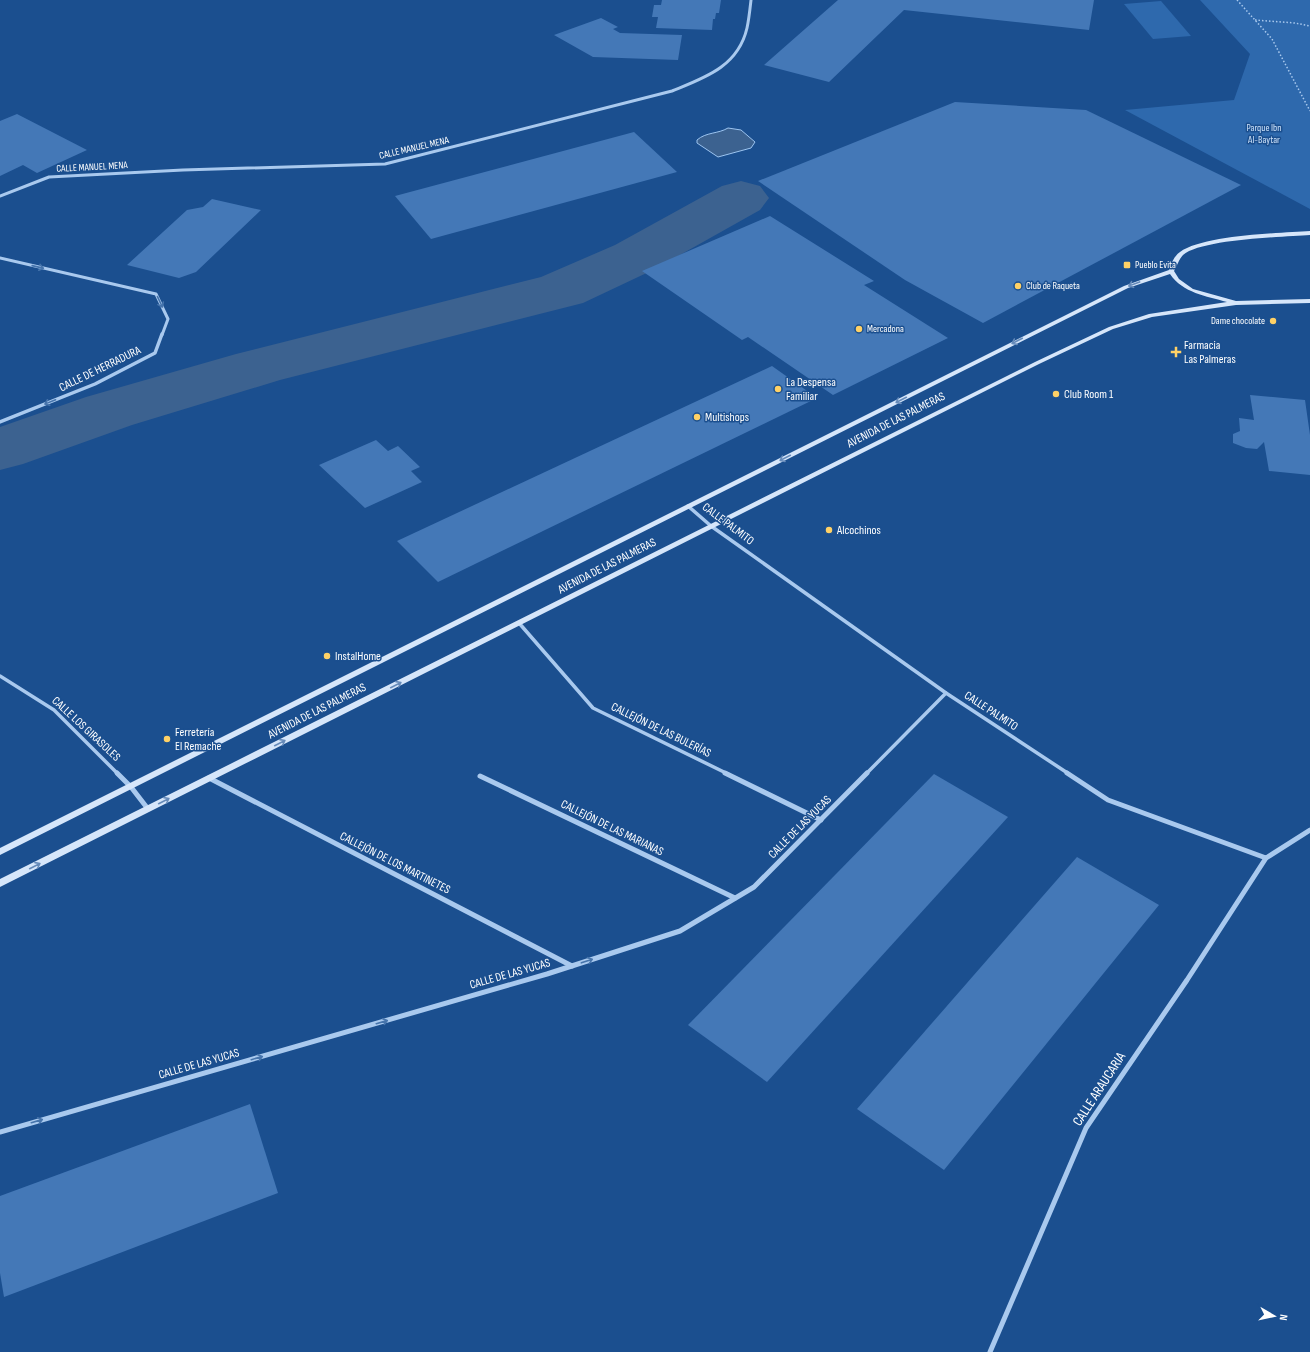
<svg xmlns="http://www.w3.org/2000/svg" width="1310" height="1352" font-family="'Sofia Sans Condensed',sans-serif">
  <style>
    .green { fill: #2e69ad }
    .water { fill: #3c6290; stroke: #9cc4f0 }
    .lines { fill: none; stroke-linecap: round; stroke-linejoin: round }
    .river { fill: #3c6290; fill-rule: evenodd }
    .building { fill: #4478b7 }
    .path { stroke: #a9c9ee; stroke-width: 1.5; stroke-dasharray: 1.5 2; stroke-linecap: butt }
    .street-far2 { stroke: #a9c9ee; stroke-width: 3 }
    .street-far1 { stroke: #a9c9ee; stroke-width: 3.5 }
    .street { stroke: #a9c9ee; stroke-width: 5 }
    .secondary { fill: #d6e6fa; fill-rule: evenodd }
    .oneway { stroke: #4674ac }
    .oneway2 { stroke: #668bba }
    .poi-dot { fill: #ffd166; stroke: #1b4f8f; stroke-width: 1.5 }
    .labels { text-anchor: middle; dominant-baseline: central; stroke-width: 3; stroke-linejoin: round; paint-order: stroke }
    .far-park-label { font-size: 10px; fill: #cfe3fa; stroke: #1b4f8f }
    .far-street-label { font-size: 10px; fill: #fff; stroke: #1b4f8f }
    .far-poi-label { font-size: 10px; fill: #fff; stroke: #1b4f8f; text-anchor: start }
    .poi-label { font-size: 12px; fill: #fff; stroke: #1b4f8f; text-anchor: start }
    .street-label { font-size: 12px; fill: #fff; stroke: #1b4f8f }
    .near-street-label { font-size: 14px; fill: #fff; stroke: #1b4f8f }
  </style>
  <rect width="100%" height="100%" fill="#1b4f8f"/>
  <g class="green">
    <polygon points="1200,0 1310,0 1310,209 1125,110 1234,100 1250,54"/>
    <polygon points="1161,1 1191,36 1153,39 1124,4"/>
  </g>
  <path class="water" d="M728 128 741 130 755 142 751 148 718 157 697 143V140C706 132 718 134 728 128Z"/>
  <g class="lines">
    <polygon class="river" points="741,181 760,186 769,198 760,210 655,269 583,303 280,380 132,425 23,464 0,470 0,427 86,397 236,354 541,277 615,245 722,186"/>
  </g>
  <g class="building">
    <polygon points="662,0 721,0 719,13 716,13 715,19 713,19 712,30 656,28 658,17 652,17 654,5 661,5"/>
    <polygon points="838,0 1094,0 1089,30 904,10 829,82 764,65"/>
    <polygon points="601,18 618,27 613,29 620,33 682,35 678,60 593,57 554,35"/>
    <polygon points="955,102 1086,110 1241,185 983,323 905,280 758,181"/>
    <polygon points="17,114 87,150 37,173 23,165 0,176 0,121"/>
    <polygon points="634,132 677,172 431,239 395,196"/>
    <polygon points="212,199 261,210 196,272 179,278 127,265 187,210 203,207"/>
    <polygon points="770,216 874,281 864,285 948,338 833,395 748,337 742,340 642,271"/>
    <polygon points="772,366 817,398 438,582 397,541"/>
    <polygon points="1250,395 1305,400 1310,435 1310,475 1269,471 1264,442 1257,449 1246,448 1233,443 1233,434 1240,431 1239,418 1254,420"/>
    <polygon points="376,440 388,451 398,446 420,467 411,471 422,482 365,508 319,465"/>
    <polygon points="934,774 1008,817 767,1082 688,1025"/>
    <polygon points="1077,857 1159,905 944,1170 857,1109"/>
    <polygon points="250,1104 278,1193 4,1297 0,1273 0,1196"/>
  </g>
  <g class="lines">
    <g class="path">
      <polyline points="1237,0 1272,39 1310,111"/>
      <polyline points="1255,20 1295,23 1310,26"/>
    </g>
    <g class="street-far2">
      <path d="M0 196 49 177 183 170 385 164 672 91C704 78 738 67 747 28 749 19 750 9 751 0"/>
      <polyline points="0,258 156,294 168,319 162,335"/>
    </g>
    <g class="street-far1">
      <polyline points="0,422 95,384 155,353 162,334"/>
      <polyline points="688,506 711,526 946,693 1069,774"/>
      <polyline points="519,623 593,708 728,774"/>
      <polyline points="0,676 54,710 118,774"/>
      <polyline points="866,774 946,693"/>
    </g>
    <g class="street">
      <polyline points="117,773 131,787 148,809"/>
      <polyline points="725,773 821,820"/>
      <polyline points="1067,773 1108,800 1266,858 1310,830"/>
      <polyline points="480,776 735,898"/>
      <polyline points="209,778 572,966"/>
      <polyline points="0,1132 547,974 680,931 754,887 867,773"/>
      <polyline points="990,1352 1086,1128 1187,980 1266,858"/>
    </g>
    <path class="secondary" d="M1310 231V235C1283 237 1202 239 1183 255 1179 259 1177 266 1174 271L1179 279 1193 289 1236 301 1310 299V303L1236 305 1152 317 1113 329 1039 364 0 887V879L1035 362 1109 327 1149 314 1227 302C1206 296 1183 293 1170 274L1128 288 0 855V848L1124 286 1169 270C1171 264 1174 256 1180 252 1203 235 1280 233 1310 231Z"/>
  </g>
  <defs><path id="oneway-shaft" d="M-6 0H5M1.5-3L5.5 0L1.5 3" fill="none" stroke-width="1.6" stroke-linecap="round" stroke-linejoin="round"/></defs>
  <g class="oneway">
    <use href="#oneway-shaft" transform="translate(38 267) rotate(13)"/>
    <use href="#oneway-shaft" transform="translate(160 302) rotate(65)"/>
    <use href="#oneway-shaft" transform="translate(50 402) rotate(158)"/>
    <use href="#oneway-shaft" transform="translate(587 961) rotate(-18)"/>
    <use href="#oneway-shaft" transform="translate(382 1022) rotate(-16)"/>
    <use href="#oneway-shaft" transform="translate(257 1058) rotate(-16)"/>
    <use href="#oneway-shaft" transform="translate(37 1121) rotate(-16)"/>
  </g>
  <g class="oneway2">
    <use href="#oneway-shaft" transform="translate(1134 284) rotate(160)"/>
    <use href="#oneway-shaft" transform="translate(1017 341) rotate(153)"/>
    <use href="#oneway-shaft" transform="translate(901 400) rotate(153)"/>
    <use href="#oneway-shaft" transform="translate(785 458) rotate(153)"/>
    <use href="#oneway-shaft" transform="translate(396 685) rotate(-27)"/>
    <use href="#oneway-shaft" transform="translate(280 743) rotate(-27)"/>
    <use href="#oneway-shaft" transform="translate(164 801) rotate(-27)"/>
    <use href="#oneway-shaft" transform="translate(35 866) rotate(-27)"/>
  </g>
  <g class="poi-dot">
    <rect x="1123" y="261" width="8" height="8" rx="2"/>
    <circle cx="1018" cy="286" r="4"/>
    <circle cx="1273" cy="321" r="4"/>
    <circle cx="859" cy="329" r="4"/>
    <path d="M1174 346h4v4h4v4h-4v4h-4v-4h-4v-4h4z"/>
    <circle cx="778" cy="389" r="4"/>
    <circle cx="1056" cy="394" r="4"/>
    <circle cx="697" cy="417" r="4"/>
    <circle cx="829" cy="530" r="4"/>
    <circle cx="327" cy="656" r="4"/>
    <circle cx="167" cy="739" r="4"/>
  </g>
  <g class="labels">
    <g class="far-park-label">
      <text x="1264" y="128">Parque Ibn<tspan x="1264" dy="12">Al-Baytar</tspan></text>
    </g>
    <g class="far-street-label">
      <text transform="translate(414 148) rotate(-13)">CALLE MANUEL MENA</text>
      <text transform="translate(92 167) rotate(-3)">CALLE MANUEL MENA</text>
    </g>
    <g class="far-poi-label">
      <text x="1135" y="265">Pueblo Evita</text>
      <text x="1026" y="286">Club de Raqueta</text>
      <text x="1265" y="321" text-anchor="end">Dame chocolate</text>
      <text x="867" y="329">Mercadona</text>
    </g>
    <g class="poi-label">
      <text x="1184" y="345">Farmacia<tspan x="1184" dy="14">Las Palmeras</tspan></text>
      <text x="786" y="382">La Despensa<tspan x="786" dy="14">Familiar</tspan></text>
      <text x="1064" y="394">Club Room 1</text>
      <text x="705" y="417">Multishops</text>
      <text x="837" y="530">Alcochinos</text>
      <text x="335" y="656">InstalHome</text>
      <text x="175" y="732">Ferretería<tspan x="175" dy="14">El Remache</tspan></text>
    </g>
    <g class="street-label">
      <text transform="translate(100 369) rotate(-26)">CALLE DE HERRADURA</text>
      <text transform="translate(896 420) rotate(-27)">AVENIDA DE LAS PALMERAS</text>
      <text transform="translate(728 524) rotate(37)">CALLE PALMITO</text>
      <text transform="translate(607 566) rotate(-27)">AVENIDA DE LAS PALMERAS</text>
      <text transform="translate(317 711) rotate(-27)">AVENIDA DE LAS PALMERAS</text>
      <text transform="translate(991 711) rotate(33)">CALLE PALMITO</text>
      <text transform="translate(86 729) rotate(43)">CALLE LOS GIRASOLES</text>
      <text transform="translate(661 730) rotate(26)">CALLEJÓN DE LAS BULERÍAS</text>
      <text transform="translate(800 827) rotate(-45)">CALLE DE LAS YUCAS</text>
      <text transform="translate(612 828) rotate(26)">CALLEJÓN DE LAS MARIANAS</text>
      <text transform="translate(395 863) rotate(27)">CALLEJÓN DE LOS MARTINETES</text>
      <text transform="translate(510 974) rotate(-16)">CALLE DE LAS YUCAS</text>
      <text transform="translate(199 1064) rotate(-16)">CALLE DE LAS YUCAS</text>
    </g>
    <g class="near-street-label">
      <text transform="translate(1099 1089) rotate(-57)">CALLE ARAUCARIA</text>
    </g>
  </g>
  <g transform="translate(1274 1316) rotate(99)" stroke="#1b4f8f" stroke-width="3" paint-order="stroke">
  <path d="M0-3L7 15L0 10L-7 15Z" fill="#ffffff"/>
  <text y="-6" font-size="11" font-weight="bold" text-anchor="middle" fill="#ffffff">N</text>
  </g>
</svg>
